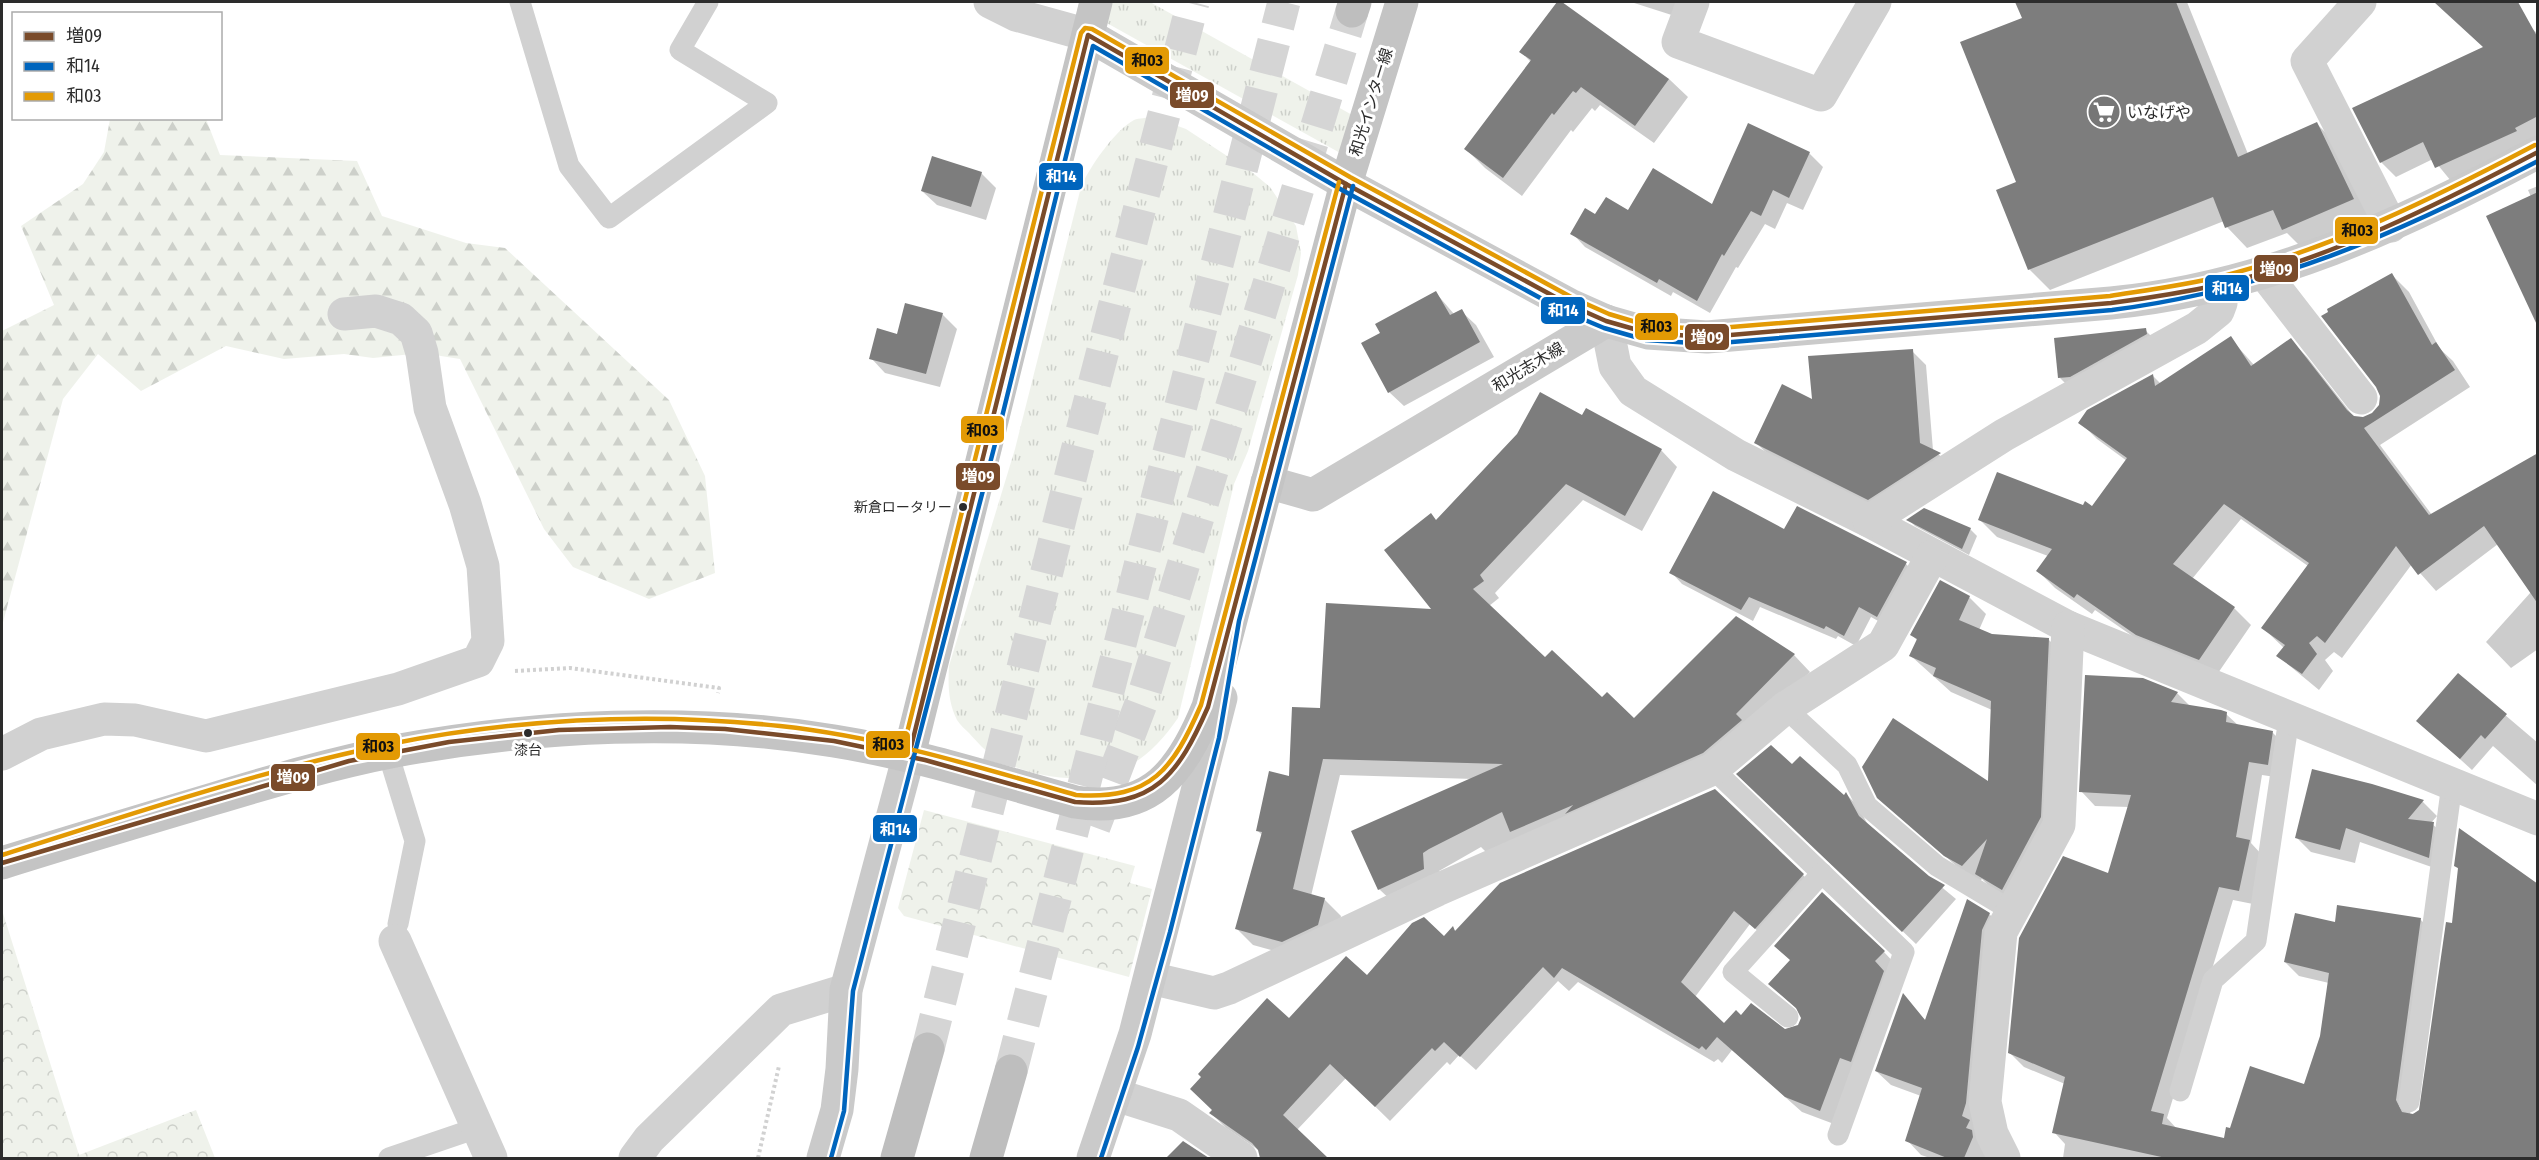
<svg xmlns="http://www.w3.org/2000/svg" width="2539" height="1160" font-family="'Fira Sans Condensed','Noto Sans JP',sans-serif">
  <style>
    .grass { fill: url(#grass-tufts) }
    .forest { fill: url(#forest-firs) }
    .park { fill: url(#park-crowns) }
    .shadow { fill: #0003 }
    .building { fill: #7d7d7d }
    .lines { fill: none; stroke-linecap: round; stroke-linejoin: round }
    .highway-tunnel { stroke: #d5d5d5; stroke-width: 33; stroke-dasharray: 33 16; stroke-linecap: butt }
    .path { stroke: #d1d1d1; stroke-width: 4; stroke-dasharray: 3 3; stroke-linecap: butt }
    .lane { stroke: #d1d1d1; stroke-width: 21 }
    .street { stroke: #d1d1d1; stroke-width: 33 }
    .secondary { stroke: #cacaca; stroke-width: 33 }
    .primary { stroke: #c4c4c4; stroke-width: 33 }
    .highway { stroke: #bebebe; stroke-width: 33 }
    .bus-1-casing { stroke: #fff; stroke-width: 9 }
    .bus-2-casing { stroke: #fff; stroke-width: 9 }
    .bus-3-casing { stroke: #fff; stroke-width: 9 }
    .bus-1 { stroke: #7a4b2a; stroke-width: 4.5 }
    .bus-2 { stroke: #0065bd; stroke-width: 4.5 }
    .bus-3 { stroke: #e39a04; stroke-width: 4.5 }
    .bus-dot { fill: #2c2c2c; stroke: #fff; stroke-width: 2 }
    .labels { text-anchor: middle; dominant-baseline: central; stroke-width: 6; stroke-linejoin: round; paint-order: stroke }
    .bus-label { font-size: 14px; fill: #2c2c2c; stroke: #fff; text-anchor: end }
    .street-label { font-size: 16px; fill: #2c2c2c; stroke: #fff }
    .poi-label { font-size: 16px; fill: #2c2c2c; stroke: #fff; text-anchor: start }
    .line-badge { stroke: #fff; stroke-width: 2 }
    .badge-label { font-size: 16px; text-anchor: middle; font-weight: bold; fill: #fff }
    .pale-badge-label { font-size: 16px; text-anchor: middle; font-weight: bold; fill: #111 }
  </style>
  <defs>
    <pattern id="grass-tufts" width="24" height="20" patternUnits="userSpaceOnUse" patternTransform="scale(1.5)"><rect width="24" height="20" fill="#eff2eb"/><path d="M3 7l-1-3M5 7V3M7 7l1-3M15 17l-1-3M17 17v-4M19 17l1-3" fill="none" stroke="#cdd0ca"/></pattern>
    <pattern id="forest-firs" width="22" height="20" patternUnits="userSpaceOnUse" patternTransform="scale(1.5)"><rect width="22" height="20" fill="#eff2eb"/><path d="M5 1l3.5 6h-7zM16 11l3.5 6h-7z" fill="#cdd0ca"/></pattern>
    <pattern id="park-crowns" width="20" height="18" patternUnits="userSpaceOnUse" patternTransform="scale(1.5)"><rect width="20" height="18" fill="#eff2eb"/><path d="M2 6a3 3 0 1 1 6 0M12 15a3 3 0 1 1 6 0" fill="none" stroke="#cdd0ca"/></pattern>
  </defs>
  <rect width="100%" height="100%" fill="#fff"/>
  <g class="grass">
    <polygon points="1112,2 1150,2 1354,116 1342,154 1105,22"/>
    <path d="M1153 117 1186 129 1253 173 1270 187 1296 226 1301 253 1298 275 1248 451 1234 484 1178 718C1162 741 1144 761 1117 771 1080 785 1030 777 996 758 986 752 977 742 969 733 965 729 960 725 957 720 948 702 948 685 949 666L1015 449 1081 187C1089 168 1115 130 1134 120 1139 118 1147 118 1153 117Z"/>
  </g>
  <polygon class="forest" points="110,119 206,119 220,155 357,161 382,216 466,243 505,248 669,400 705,476 715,573 649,599 573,567 544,529 460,359 422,353 373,358 344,354 284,359 226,346 141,391 98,354 63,399 2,626 2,331 54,305 21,226 83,184 104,152"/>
  <g class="park">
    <polygon points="924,810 1135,866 1130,883 1152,889 1129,977 904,916 898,908"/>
    <polygon points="2,910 79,1155 196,1110 215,1158 2,1158"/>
  </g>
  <g class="shadow">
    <polygon points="1560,2 1638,59 1651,72 1669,79 1688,97 1654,143 1600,105 1595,111 1592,108 1573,132 1571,130 1522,196 1485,168 1466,149 1531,62 1521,52"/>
    <polygon points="1631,2 1687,2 1681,18"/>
    <polygon points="2017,2 2187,2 2248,154 2317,124 2337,144 2374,220 2304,250 2287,233 2247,248 2227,227 2224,221 2050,290 2029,269 2018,183 2024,19"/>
    <polygon points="2436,2 2503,2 2538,34 2538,138 2451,181 2433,159 2396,177 2381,162 2354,109 2485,48"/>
    <polygon points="1809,153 1823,167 1803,210 1787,203 1775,229 1765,224 1738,268 1736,267 1710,313 1673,292 1671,296 1585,247 1572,233 1596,216 1712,206"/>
    <polygon points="981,173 996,188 986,220 937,205 922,191"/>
    <polygon points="2538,186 2538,296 2531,197 2528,190"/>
    <polygon points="2392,275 2409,292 2440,349 2453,361 2470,387 2380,445 2432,515 2538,455 2538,649 2511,668 2486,642 2531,592 2498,544 2436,591 2412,564 2342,658 2334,652 2325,660 2333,671 2319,690 2278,656 2284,648 2263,628 2308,566 2241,519 2192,579 2234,608 2251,625 2216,676 2154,651 2095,610 2092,614 2055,588 2038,571 2048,556 1997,537 1980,520 2083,507 2092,508 2127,461 2097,439 2080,422 2153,376 2161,384 2230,338 2254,365 2290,340 2307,357 2354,417 2363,418 2373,414 2380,405"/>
    <polygon points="1436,293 1454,314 1461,311 1476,325 1494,357 1404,406 1389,392 1382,333"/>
    <polygon points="942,314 957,329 940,387 885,373 871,358 898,336"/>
    <polygon points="2146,331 2160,345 2074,392 2060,378"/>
    <polygon points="1912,351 1926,365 1933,450 1954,467 1882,512 1770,456 1756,443 1814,401"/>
    <polygon points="1583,417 1661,450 1677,467 1642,531 1583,500 1495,593 1499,598 1489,606 1546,659 1634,720 1736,618 1794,655 1810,672 1752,732 1496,862 1481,847 1439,871 1444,884 1396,905 1379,889 1474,779 1340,775 1311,896 1324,899 1341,916 1334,942 1300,958 1253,945 1236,928 1263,836 1257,830 1291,778 1322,709 1434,610 1437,522"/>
    <polygon points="1797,508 1906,564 1917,575 1889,627 1871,617 1856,646 1838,636 1836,639 1760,607 1753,621 1682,584 1671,572 1785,531"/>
    <polygon points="1909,520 1970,529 1977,536 1969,555 1915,526"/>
    <polygon points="1969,597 1986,614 1979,630 1991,635 2048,639 2065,656 2057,834 2019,906 1993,890 1982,879 1979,882 1963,872 1879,797 1989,783 1992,710 1951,692 1911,656 1917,640 1912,635"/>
    <polygon points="2458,675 2538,743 2538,786 2493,746 2472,770 2418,721"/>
    <polygon points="2142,679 2177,693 2190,706 2226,714 2239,726 2273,733 2287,747 2282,778 2262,775 2251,843 2263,856 2253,904 2233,900 2167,1118 2177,1129 2225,1140 2231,1129 2305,1086 2321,1036 2329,983 2299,976 2285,962 2336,923 2420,919 2434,934 2410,1115 2420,1111 2453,925 2460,870 2455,866 2538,885 2538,1158 2063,1158 2065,1144 2054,1132 2065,1084 2024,1067 2010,1053 2109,875 2129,807 2095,806 2081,791"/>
    <polygon points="2372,785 2423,802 2437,816 2431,823 2448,838 2443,871 2360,842 2355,863 2311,852 2297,838"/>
    <polygon points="1751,787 1844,798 1846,794 1858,806 1869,827 1956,899 1916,944"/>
    <polygon points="1803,875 1818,890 1770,942 1750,924 1695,997 1724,1025 1741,1017 1785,1031 1799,1026 1802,1018 1799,1011 1770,984 1884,952 1898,967 1834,1124 1802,1112 1732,1050 1722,1063 1718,1059 1714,1062 1578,982 1569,991 1558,981 1476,1070 1459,1055 1450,1065 1447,1062 1390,1121 1346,1078 1297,1130 1326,1158 1261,1158 1260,1151 1226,1128 1211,1113 1289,1020 1367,977 1444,938 1453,929 1457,932"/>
    <polygon points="1989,914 2004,928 1987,1152 1985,1158 1930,1158 1921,1155 1907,1140 1921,1096 1891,1085 1876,1071 1903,996 1926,1021"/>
    <polygon points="1183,1143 1208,1158 1168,1158"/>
  </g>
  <g class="building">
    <polygon points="1557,2 1562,2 1669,79 1635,126 1581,87 1576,93 1573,91 1554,115 1552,113 1503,178 1464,149 1531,60 1519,52"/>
    <polygon points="2015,2 2176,2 2238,157 2317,122 2354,199 2282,230 2273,210 2225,228 2213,197 2028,270 1996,190 2016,182 1960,42 2022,18"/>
    <polygon points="2434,2 2518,2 2538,38 2538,116 2515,128 2517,131 2435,168 2423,142 2380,163 2352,108 2483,47"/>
    <polygon points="1748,123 1810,152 1789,198 1773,190 1761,216 1751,211 1724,256 1722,254 1697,301 1659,279 1657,283 1570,234 1585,208 1595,214 1606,197 1628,210 1653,168 1712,204"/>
    <polygon points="932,156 982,172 971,207 921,191"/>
    <polygon points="2538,192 2538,327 2486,216"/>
    <polygon points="2392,273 2432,345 2436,342 2455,370 2364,428 2429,515 2538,453 2538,604 2484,526 2418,575 2396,546 2325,643 2317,636 2309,643 2317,654 2302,674 2276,656 2285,645 2261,628 2309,563 2224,504 2173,564 2235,607 2199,660 2136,635 2077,594 2074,598 2036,571 2052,549 1978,520 1997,472 2083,505 2085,501 2092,506 2127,458 2078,423 2087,410 2153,374 2155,386 2231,336 2251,366 2291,338 2347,410 2354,416 2363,417 2372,413 2379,405 2380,396 2376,387 2321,316 2328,312 2327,309"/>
    <polygon points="1436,291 1450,315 1462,309 1480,342 1388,393 1361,343 1380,333 1375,324"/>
    <polygon points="905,303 943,313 926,374 869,359 877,328 897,334"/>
    <polygon points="2146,328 2147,334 2070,377 2058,378 2054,338"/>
    <polygon points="1913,349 1920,443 1941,453 1868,500 1754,443 1782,384 1812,399 1808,356"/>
    <polygon points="1540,392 1582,415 1586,408 1662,449 1625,516 1566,484 1480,575 1484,581 1473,589 1545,657 1552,650 1602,697 1607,692 1634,718 1736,616 1795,654 1736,714 1742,720 1703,753 1565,814 1573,805 1510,832 1502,812 1429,849 1423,853 1424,869 1378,890 1351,831 1503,764 1323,759 1293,889 1325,898 1318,925 1282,942 1235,929 1262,832 1256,831 1269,771 1289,776 1292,707 1320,708 1326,603 1431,609 1384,550 1431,513 1436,520 1517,434"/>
    <polygon points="1713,491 1784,529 1797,506 1907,562 1877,617 1859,607 1844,636 1826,626 1824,629 1749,597 1741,610 1669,573"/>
    <polygon points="1924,508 1971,528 1962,549 1906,520"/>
    <polygon points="1940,580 1970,596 1959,620 1992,634 2049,638 2041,817 2002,890 1975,874 1987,839 1962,866 1944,856 1877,798 1862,767 1893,718 1988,781 1991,701 1933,676 1936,668 1909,656 1917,639 1910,635"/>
    <polygon points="2458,673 2507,714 2485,739 2481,735 2460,759 2416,721"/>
    <polygon points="2085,675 2143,678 2178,692 2171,702 2221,710 2227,712 2226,722 2273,731 2268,765 2249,762 2236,837 2250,840 2239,891 2219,887 2151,1111 2164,1114 2162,1124 2224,1138 2226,1127 2230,1128 2250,1066 2304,1084 2320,1036 2329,973 2284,962 2295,913 2335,922 2337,905 2421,918 2396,1100 2402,1112 2413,1114 2419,1110 2446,922 2452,923 2458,868 2454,866 2459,828 2538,884 2538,1158 2166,1158 2052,1133 2065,1077 2008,1053 2019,938 2063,856 2108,873 2131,795 2079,792"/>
    <polygon points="1771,745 1792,764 1800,756 1844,795 1846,792 1859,816 1929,876 1945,885 1902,932 1736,774"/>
    <polygon points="2312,769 2372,784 2424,800 2408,819 2434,822 2429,858 2346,828 2340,850 2295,838"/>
    <polygon points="1715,789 1804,874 1755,929 1734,911 1681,982 1724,1023 1736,1010 1741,1015 1751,1003 1785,1029 1798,1025 1801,1018 1796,1008 1768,984 1790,960 1774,946 1822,892 1885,951 1875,961 1884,971 1851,1062 1840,1058 1820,1111 1785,1097 1717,1037 1706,1050 1702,1046 1699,1049 1562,968 1554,978 1543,967 1460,1057 1444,1042 1435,1051 1432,1048 1375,1107 1330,1064 1283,1115 1328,1158 1260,1158 1258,1150 1252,1143 1209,1113 1212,1110 1190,1089 1201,1077 1198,1074 1267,998 1289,1018 1346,956 1367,975 1412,923 1424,917 1444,936 1453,926 1455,931 1500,883"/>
    <polygon points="1967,899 1990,913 1982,930 1966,1103 1962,1116 1970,1120 1966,1128 1972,1130 1973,1137 1964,1158 1947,1158 1905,1141 1922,1088 1875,1071 1903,993 1925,1020"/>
    <polygon points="1183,1141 1209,1158 1166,1158"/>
  </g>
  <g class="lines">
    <g class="highway-tunnel">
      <polyline points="1094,827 1142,701 1352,11"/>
      <polyline points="928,1049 1078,447 1193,2"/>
      <polyline points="1011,1071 1284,2"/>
    </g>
    <g class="path">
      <polyline points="515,671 570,668 719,688 718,693"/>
      <polyline points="758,1158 779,1066"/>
    </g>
    <g class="lane">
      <polyline points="520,2 569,166 609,218 767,103 680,50 708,2"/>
      <polyline points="1785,708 1847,765 1867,806 1937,866 2012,911"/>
      <polyline points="388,753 415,841 398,924"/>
      <polyline points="1713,769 1904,952 1838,1135"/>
      <polyline points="1788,1017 1733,972 1822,873"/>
      <polyline points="2180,1091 2213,980 2256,941 2289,718"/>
      <polyline points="2409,1102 2452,784"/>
      <polyline points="389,1158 477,1128"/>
    </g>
    <g class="street">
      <polyline points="990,2 1016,15 1088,35"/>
      <polyline points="1693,2 1678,42 1821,95 1875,2"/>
      <polyline points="2360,2 2307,61 2391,226"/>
      <polyline points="2264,273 2361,398"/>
      <polyline points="1606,321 1615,366 1633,391 1736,455 1869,521 2068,627 2538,819"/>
      <polyline points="1869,521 2004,435 2197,328 2218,311 2221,303 2214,288"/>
      <polyline points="2,754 41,734 104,719 135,720 206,736 398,689 478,661 488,641 483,566 465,504 430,408 422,353 416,333 401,319 376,311 344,314"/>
      <polyline points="395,941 491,1158"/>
      <polyline points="1150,978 1214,993 1229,988 1437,890 1713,769 1785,708 1883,645 1932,556"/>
      <polyline points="1116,1095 1179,1115 1241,1158"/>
      <polyline points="635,1158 649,1139 781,1010 846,990"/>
      <polyline points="2004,1158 1992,1134 1985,1102 2001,932 2059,825 2068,627"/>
    </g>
    <g class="secondary">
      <path d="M1088 35 1346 184 1570 305 1606 321 1648 333 1707 337 2111 303C2266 288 2401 225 2538 152"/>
      <polyline points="1267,482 1313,495 1606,321"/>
      <polyline points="823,1158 837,1110 842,1069 846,990 909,755"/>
      <polyline points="1093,1158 1135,1034 1221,698"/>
    </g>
    <g class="primary">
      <polyline points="909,755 1096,2"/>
      <path d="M2 863C72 841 143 820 213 799 273 781 333 763 395 751 537 725 691 717 834 741 916 754 995 780 1075 802 1151 814 1182 771 1208 707L1346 184 1402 2"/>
    </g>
    <g class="highway">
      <polyline points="1352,11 1355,2"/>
      <polyline points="897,1158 928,1049"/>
      <polyline points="986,1158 1011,1071"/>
    </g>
    <defs>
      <g id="bus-1">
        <path d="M909 755 1088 35 1346 184 1570 305 1606 321 1648 333 1707 337 2111 303C2149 298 2186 292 2223 284 2334 257 2437 205 2538 152"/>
        <path d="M2 863 349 761 449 742 559 730 670 727 725 729 834 741 925 760 1075 802C1155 808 1178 775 1208 707L1346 184"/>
      </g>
      <g id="bus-2">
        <path d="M831 1158 844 1111 853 991 1001 421 1093 46 1342 190 1566 312 1604 328 1646 340 1708 344 2112 310C2273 289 2395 235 2538 161"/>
        <polyline points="1101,1158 1138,1047 1170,932 1219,738 1239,621 1353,186"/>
      </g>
      <g id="bus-3">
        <path d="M902 753 1081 33 1085 28 1092 29 1350 177 1573 298 1609 314 1649 326 1707 329 2110 296C2148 290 2186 285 2223 276 2333 248 2434 198 2535 145"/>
        <path d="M2 855C129 815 258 771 390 744 517 719 651 712 780 726 882 737 979 767 1076 795 1152 800 1173 769 1201 705L1339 182"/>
      </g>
    </defs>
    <use href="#bus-1" class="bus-1-casing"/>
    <use href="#bus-2" class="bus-2-casing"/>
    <use href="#bus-3" class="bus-3-casing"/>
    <use href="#bus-1" class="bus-1"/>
    <use href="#bus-2" class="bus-2"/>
    <use href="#bus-3" class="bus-3"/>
  </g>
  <defs>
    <symbol id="supermarket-disc" viewBox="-11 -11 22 22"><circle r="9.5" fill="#767676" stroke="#fff"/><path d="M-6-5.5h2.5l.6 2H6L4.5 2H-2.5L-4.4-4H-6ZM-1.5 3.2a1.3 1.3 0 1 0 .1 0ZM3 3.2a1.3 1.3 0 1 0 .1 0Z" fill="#fff"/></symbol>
  </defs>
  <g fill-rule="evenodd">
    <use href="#supermarket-disc" x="2085" y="93" width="38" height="38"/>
  </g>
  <g class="bus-dot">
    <circle cx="963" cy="507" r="5"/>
    <circle cx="528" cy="733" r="5"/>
  </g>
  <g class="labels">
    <g class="bus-label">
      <text x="952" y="507">新倉ロータリー</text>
      <text x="528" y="750" text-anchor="middle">漆台</text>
    </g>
    <g class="street-label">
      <text transform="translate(1371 102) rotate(-73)">和光インター線</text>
      <text transform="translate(1528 367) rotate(-31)">和光志木線</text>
    </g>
    <g class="poi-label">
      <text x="2127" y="112">いなげや</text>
    </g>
  </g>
  <g class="line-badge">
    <rect x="1124" y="46" width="46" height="29" rx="6" fill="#e39a04"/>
    <rect x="1169" y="81" width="46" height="28" rx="6" fill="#7a4b2a"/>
    <rect x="1038" y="162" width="46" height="29" rx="6" fill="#0065bd"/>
    <rect x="2334" y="216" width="45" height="29" rx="6" fill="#e39a04"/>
    <rect x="2253" y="254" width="46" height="29" rx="6" fill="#7a4b2a"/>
    <rect x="2204" y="274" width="46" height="28" rx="6" fill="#0065bd"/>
    <rect x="1540" y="296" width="46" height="29" rx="6" fill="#0065bd"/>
    <rect x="1634" y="312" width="45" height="29" rx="6" fill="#e39a04"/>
    <rect x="1684" y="323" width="46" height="28" rx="6" fill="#7a4b2a"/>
    <rect x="960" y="415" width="45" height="29" rx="6" fill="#e39a04"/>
    <rect x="955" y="462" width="46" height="29" rx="6" fill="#7a4b2a"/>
    <rect x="865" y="730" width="46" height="29" rx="6" fill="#e39a04"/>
    <rect x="355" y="732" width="46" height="29" rx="6" fill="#e39a04"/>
    <rect x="270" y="763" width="46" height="29" rx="6" fill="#7a4b2a"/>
    <rect x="872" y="814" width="46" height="29" rx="6" fill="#0065bd"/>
  </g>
  <g class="badge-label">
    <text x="1192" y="101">増09</text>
    <text x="1061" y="182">和14</text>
    <text x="2276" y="275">増09</text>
    <text x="2227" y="294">和14</text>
    <text x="1563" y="316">和14</text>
    <text x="1707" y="343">増09</text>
    <text x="978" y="482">増09</text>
    <text x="293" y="783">増09</text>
    <text x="895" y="835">和14</text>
  </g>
  <g class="pale-badge-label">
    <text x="1147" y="66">和03</text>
    <text x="2357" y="236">和03</text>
    <text x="1656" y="332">和03</text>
    <text x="982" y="436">和03</text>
    <text x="888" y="750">和03</text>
    <text x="378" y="752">和03</text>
  </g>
  <rect width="2539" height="1160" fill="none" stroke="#2c2c2c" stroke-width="6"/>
  <rect x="12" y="12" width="210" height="108" fill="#ffffff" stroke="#ababab" stroke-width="1.5"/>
  <rect x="24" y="32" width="30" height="9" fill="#7a4b2a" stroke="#ababab" stroke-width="1.5"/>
  <text x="66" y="42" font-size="18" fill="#2c2c2c">増09</text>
  <rect x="24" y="62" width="30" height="9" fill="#0065bd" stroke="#ababab" stroke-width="1.5"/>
  <text x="66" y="72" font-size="18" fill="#2c2c2c">和14</text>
  <rect x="24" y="92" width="30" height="9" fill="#e39a04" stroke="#ababab" stroke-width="1.5"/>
  <text x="66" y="102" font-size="18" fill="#2c2c2c">和03</text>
</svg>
